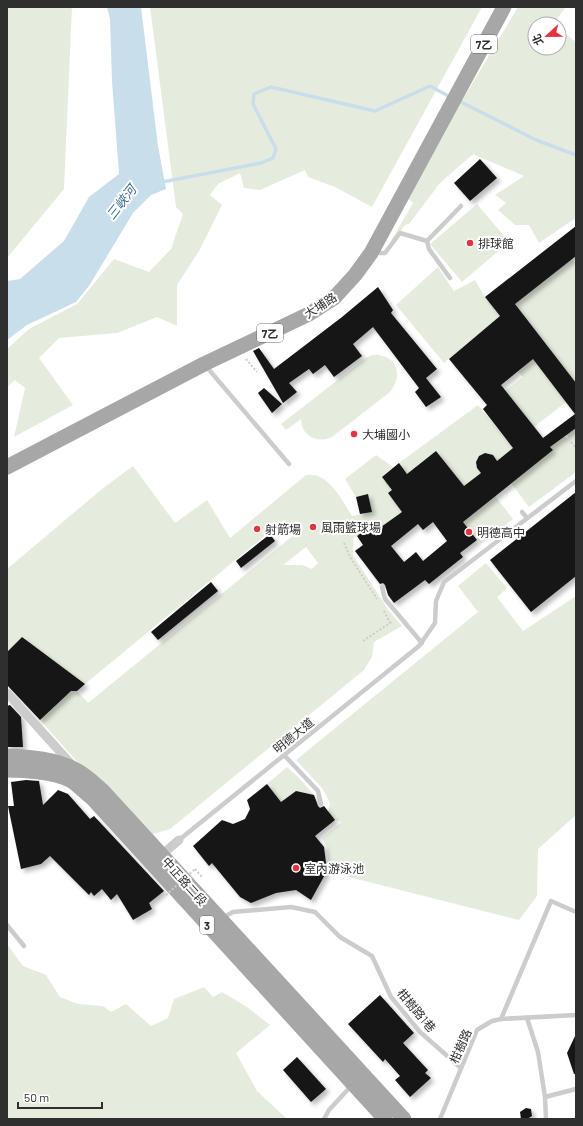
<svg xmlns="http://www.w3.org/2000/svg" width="583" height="1126" font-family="Barlow,'Noto Sans TC',sans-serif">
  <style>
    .green { fill: #e5ecdd; fill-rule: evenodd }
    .water { fill: #c9deeb }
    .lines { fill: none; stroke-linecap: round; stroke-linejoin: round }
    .stream { stroke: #c9deeb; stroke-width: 3.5 }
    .building { fill: #161616; fill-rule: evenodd; filter: url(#shadow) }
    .path { stroke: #ccc; stroke-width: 2; stroke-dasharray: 2 2; stroke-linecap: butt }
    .lane { stroke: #ccc; stroke-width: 4.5 }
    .street { stroke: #ccc; stroke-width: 9 }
    .primary { stroke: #a7a7a7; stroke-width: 15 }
    .path-bridge { stroke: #ccc; stroke-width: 2; stroke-dasharray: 2 2; stroke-linecap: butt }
    .poi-dot { fill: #e3333f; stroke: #fff; stroke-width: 1.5 }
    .labels { text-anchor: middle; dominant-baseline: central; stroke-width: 4; stroke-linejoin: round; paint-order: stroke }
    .shield { fill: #fff; stroke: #6d6d6d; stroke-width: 1 }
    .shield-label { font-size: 11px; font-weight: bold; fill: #2f2f2f }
    .poi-label { font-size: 12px; fill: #2f2f2f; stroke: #fff; text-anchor: start }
    .street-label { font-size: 12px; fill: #2f2f2f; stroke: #fff }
    .water-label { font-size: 13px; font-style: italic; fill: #3d6f90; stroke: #fff }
  </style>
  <defs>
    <filter id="shadow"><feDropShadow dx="3.5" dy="3.5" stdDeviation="2" flood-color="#0004"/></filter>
  </defs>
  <rect width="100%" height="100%" fill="#fff"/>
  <g class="green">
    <polygon points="7,7 72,7 64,189 7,258"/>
    <polygon points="150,7 482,7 372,207 335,187 308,177 305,170 260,190 244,188 240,173 218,184 210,195 222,205 199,251 177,285 177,326 157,317 117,333 59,338 39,358 73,405 14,437 25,388 15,380 7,387 7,349 29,329 77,304 114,259 149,272 171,249 183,214 176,207"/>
    <polygon points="518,7 566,7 553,24 535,24 535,48 559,48 559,29 576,42 576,221 574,219 539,243 529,225 515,225 498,210 506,203 495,195 524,176 473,154 440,183 409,224 405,225 392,242 391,241 413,203 405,196"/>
    <polygon points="477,204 509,242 462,282 430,244"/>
    <polygon points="572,259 576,264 576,383 515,304"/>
    <polygon points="438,267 454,291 475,280 485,297 566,402 534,427 505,391 523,377 518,372 522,368 481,332 444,363 396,305"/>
    <path d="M372 355C395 353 405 374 390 392L332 437C318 444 301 436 301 419L286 430 281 424 366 358Z"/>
    <path d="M478 405 513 448 497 461C492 454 488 453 479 456L476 462 481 473 464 486 436 451 418 465 432 506 399 463Z"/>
    <polygon points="576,428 576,472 529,507 511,483 553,450 550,447"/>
    <path d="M376 455 393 467 382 477 392 490 388 493 402 512 381 527 377 521 353 539V555L387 608 402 626 374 642 372 657 364 670 170 829 150 835 80 765 40 720 71 691H77L88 703 295 534 284 520 85 684 22 637 7 652V569L102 489 133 466 175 523 207 500 230 538 306 475C329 472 341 499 352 516L372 512 368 495 356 497 345 479ZM306 547 318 563 312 569 302 565H283Z"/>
    <polygon points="495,496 513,519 481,544 463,522"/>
    <polygon points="486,563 507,588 497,597 523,631 576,596 576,815 538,849 537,896 519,920 329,872 327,847 322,838 342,822 335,820 328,812 330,803 322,788 296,760 478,612 458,586"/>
    <polygon points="287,767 298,777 314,795 296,791 281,802 267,784"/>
    <polygon points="7,944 23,966 46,975 60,997 78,1004 103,1006 111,1012 126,1004 151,1026 168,1018 174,999 204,987 213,997 222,992 247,1007 270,1025 236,1053 257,1091 286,1118 290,1119 7,1119"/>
  </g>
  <polygon class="water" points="107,7 141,7 158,146 166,189 151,195 133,213 89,286 76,302 27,325 7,340 7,281 20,279 64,241 89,197 119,174 112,81 110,19"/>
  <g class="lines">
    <g class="stream">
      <polyline points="457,100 536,140 576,155"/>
      <polyline points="162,182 261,163 273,158 276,149 253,104 254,94 271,87 375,111 430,86 452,98"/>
    </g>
  </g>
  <g class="building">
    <polygon points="480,159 497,178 470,201 454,183"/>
    <path d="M576 226V256L515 304 576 383V428L550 447 553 450 463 522 477 540 460 553 463 557 429 584 425 580 394 603 388 595 385 585 383 583 380 584 355 551 363 545 357 536 377 521 381 527 402 512 388 493 392 490 382 477 399 463 407 474 436 451 464 486 481 473 477 468 476 462 479 456 485 453 493 455 497 461 513 448 483 409 487 405 449 359 500 316 485 297ZM533 359 575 414 543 438 501 385ZM433 522 447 541 423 561 416 552 404 562 391 546 418 524 423 530Z"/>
    <polygon points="378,287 393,310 391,313 437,369 426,378 441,397 426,407 415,392 419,388 373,327 353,344 362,356 334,377 325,365 313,374 309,369 289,383 297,392 283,403 253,351 259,348 274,369 342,317"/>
    <polygon points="264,388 282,404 272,413 258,393"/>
    <polygon points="576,492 576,576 531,612 490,560"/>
    <polygon points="368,494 372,512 360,514 356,497"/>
    <polygon points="270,534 275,541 241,568 236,561"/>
    <polygon points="211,582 218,591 158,640 151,632"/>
    <polygon points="22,637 85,684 77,691 71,691 40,720 7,685 7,652"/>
    <polygon points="10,705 21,717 23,747 7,747 7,706"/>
    <polygon points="26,780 39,781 43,805 58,790 68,794 90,819 94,816 164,891 149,903 152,909 133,920 117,894 111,900 102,889 94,896 91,892 89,895 50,856 41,864 21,869 8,806 14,806 11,782"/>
    <polygon points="267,784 281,802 296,791 314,795 318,806 320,808 324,806 335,820 315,836 324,847 327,871 311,900 296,890 276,893 251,903 240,897 212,863 209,866 193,846 222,820 233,824 245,819 250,809 247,800"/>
    <polygon points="380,995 414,1033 403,1043 428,1070 425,1073 431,1078 410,1097 395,1080 400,1076 385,1059 383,1062 348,1024"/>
    <polygon points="576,1034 576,1074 574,1074 567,1053"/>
    <polygon points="297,1057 326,1089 311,1102 283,1070"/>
    <polygon points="526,1108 531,1109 532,1116 527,1119 521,1119 520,1112"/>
  </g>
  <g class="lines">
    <g class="path">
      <polyline points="246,359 257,372"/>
      <polyline points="566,436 576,448"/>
      <polyline points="344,543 350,557 377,599"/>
      <polyline points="384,611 390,623"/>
      <polyline points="363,641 393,621"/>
      <polyline points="195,869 202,877 201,878"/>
    </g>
    <g class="lane">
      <polyline points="427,241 429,249 450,278"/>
      <polyline points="375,253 385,253 400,233 427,241 461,206"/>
      <polyline points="205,365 289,464"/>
      <polyline points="522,512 527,518"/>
      <polyline points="382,587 385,599 422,643"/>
      <polyline points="284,755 318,791 321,804"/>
      <polyline points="179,840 419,646 435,623 436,601 444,582 576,481"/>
      <polyline points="222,918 233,912 291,907 315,912 340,937 372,956 391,997 420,1032 461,1068"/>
      <polyline points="7,925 24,946"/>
      <polyline points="527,1018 538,1052 545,1097 546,1119"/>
      <polyline points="501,1019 551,901 576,912"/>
      <polyline points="545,1097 576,1089"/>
      <polyline points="324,1119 329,1110 352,1085"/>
      <polyline points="440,1119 477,1030 492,1021 501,1019 576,1015"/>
    </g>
    <g class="street">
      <polyline points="7,693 73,766"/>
      <polyline points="159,857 179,840"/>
    </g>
    <g class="primary">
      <polyline points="7,467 204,364 309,314 334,298 355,275 371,253 504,7"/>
      <path d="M7 756C30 757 56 759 76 770 86 775 95 784 103 791L404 1119"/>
      <path d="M7 770C25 770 54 772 70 780 78 785 85 793 92 798L385 1119"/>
    </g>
    <polyline class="path-bridge" points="166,895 195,869"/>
  </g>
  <g class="poi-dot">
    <circle cx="470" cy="243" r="4"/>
    <circle cx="354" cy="434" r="4"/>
    <circle cx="313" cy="527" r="4"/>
    <circle cx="257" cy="529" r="4"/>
    <circle cx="469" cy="532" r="4"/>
    <circle cx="296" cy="868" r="4"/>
  </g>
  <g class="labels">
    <g class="shield">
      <rect x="471" y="35" width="26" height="18" rx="3"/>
      <rect x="257" y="324" width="26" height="18" rx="3"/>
      <rect x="200" y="916" width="14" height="18" rx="3"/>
    </g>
    <g class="shield-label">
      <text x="484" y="44">7乙</text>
      <text x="270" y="333">7乙</text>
      <text x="207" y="925">3</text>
    </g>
    <g class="poi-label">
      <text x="478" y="243">排球館</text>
      <text x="362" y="434">大埔國小</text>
      <text x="321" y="527">風雨籃球場</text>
      <text x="265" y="529">射箭場</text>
      <text x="477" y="532">明德高中</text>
      <text x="304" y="868">室內游泳池</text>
    </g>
    <g class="street-label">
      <text transform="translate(320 305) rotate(-33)">大埔路</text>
      <text transform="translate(293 735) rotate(-39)">明德大道</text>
      <text transform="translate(185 881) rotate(48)">中正路二段</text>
      <text transform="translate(417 1010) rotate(50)">柑樹路1巷</text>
      <text transform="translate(460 1046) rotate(-66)">柑樹路</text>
    </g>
    <g class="water-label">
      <text transform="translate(121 202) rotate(-52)">三峽河</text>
    </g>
  </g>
  <rect width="583" height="1126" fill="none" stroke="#2f2f2f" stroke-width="16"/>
  <g transform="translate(547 36) rotate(248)"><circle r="19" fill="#ffffff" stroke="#acacac"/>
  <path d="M0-3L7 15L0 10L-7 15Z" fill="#e3333f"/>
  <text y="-6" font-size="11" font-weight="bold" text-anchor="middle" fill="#2f2f2f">北</text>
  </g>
  <path d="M18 1102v6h84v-6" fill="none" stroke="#2f2f2f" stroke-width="2"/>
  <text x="24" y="1102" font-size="12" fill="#2f2f2f" stroke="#ffffff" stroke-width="3" paint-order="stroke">50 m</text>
</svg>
